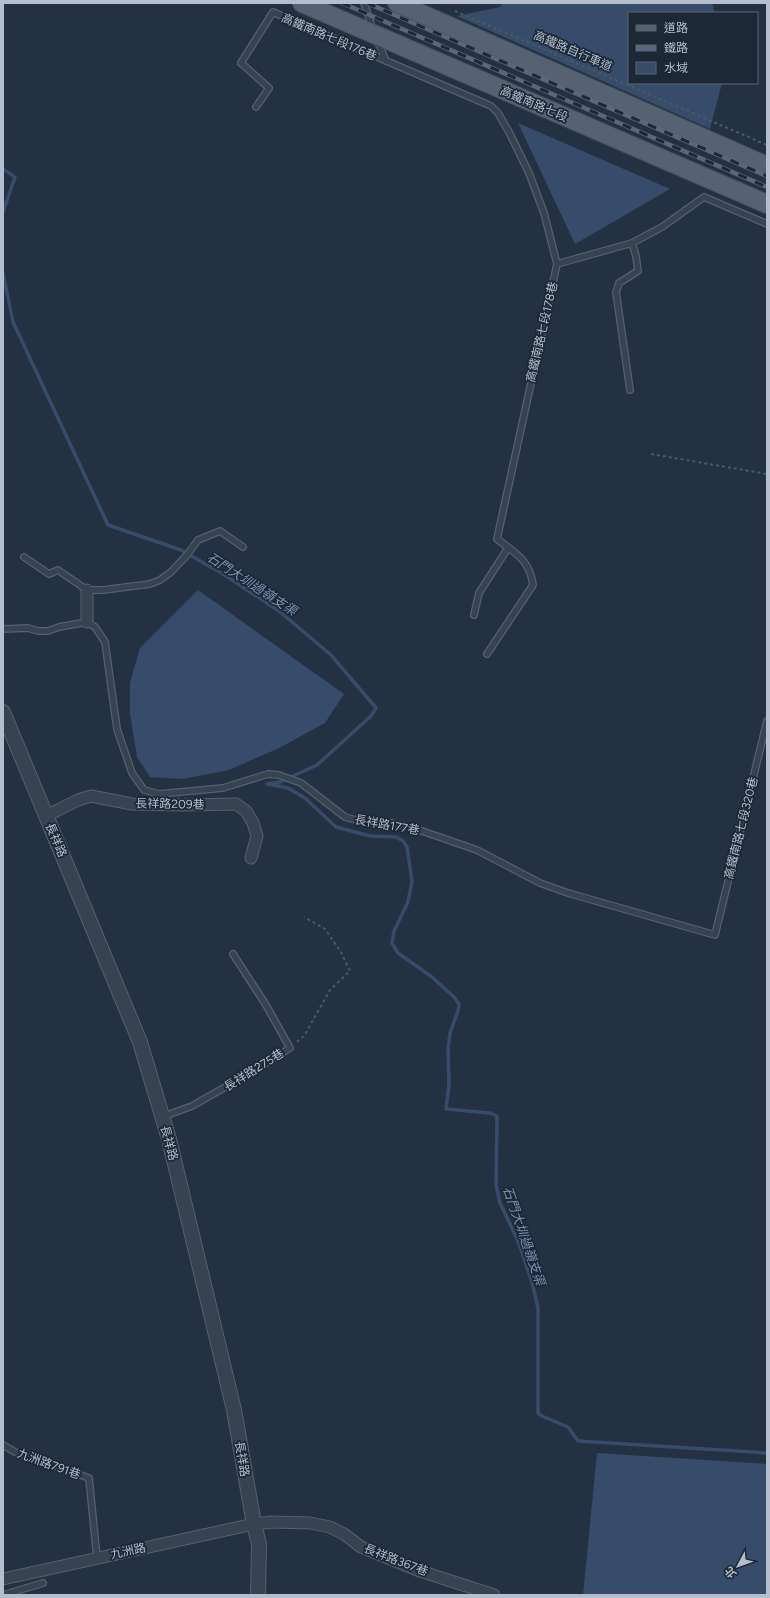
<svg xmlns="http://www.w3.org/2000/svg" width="770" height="1598" font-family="Figtree,'Noto Sans TC',sans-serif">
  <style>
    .water { fill: #374c6a }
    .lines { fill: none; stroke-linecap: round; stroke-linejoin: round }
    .stream { stroke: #374c6a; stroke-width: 3.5 }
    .service-casing { stroke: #56616f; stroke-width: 8 }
    .minor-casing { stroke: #56616f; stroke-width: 13 }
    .tertiary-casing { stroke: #56616f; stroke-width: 16 }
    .primary-casing { stroke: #424c5b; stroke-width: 20 }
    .path { stroke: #445d60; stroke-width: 2; stroke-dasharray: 3 3; stroke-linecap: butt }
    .service { stroke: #384352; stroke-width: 5.5 }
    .minor { stroke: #384352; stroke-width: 11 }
    .tertiary { stroke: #384352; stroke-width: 14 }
    .primary { stroke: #566272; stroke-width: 18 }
    .rail-casing { stroke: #5a6779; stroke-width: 4.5 }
    .rail { stroke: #1d2837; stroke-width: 3; stroke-dasharray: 9; stroke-linecap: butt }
    .labels { text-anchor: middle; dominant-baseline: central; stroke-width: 3.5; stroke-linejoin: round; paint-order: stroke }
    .street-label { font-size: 12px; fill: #b5becc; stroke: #1d2837 }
    .water-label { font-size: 13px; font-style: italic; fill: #7b94b5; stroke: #1d2837 }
  </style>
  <rect width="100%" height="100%" fill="#243142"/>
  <g class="water">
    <polygon points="502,3 712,3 715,13 629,13 629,83 722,83 710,129 457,16 500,7"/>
    <polygon points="518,123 670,189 575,244"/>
    <polygon points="198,590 344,694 325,723 279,748 229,770 183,779 150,777 137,757 130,714 130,683 140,648"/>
    <polygon points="597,1453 767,1464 767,1595 583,1595"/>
  </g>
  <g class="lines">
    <g class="stream">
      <polyline points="3,169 15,177 3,212"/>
      <polyline points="3,273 13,322 108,525 181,550 223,574 279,611 331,655 376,708 371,716 317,765 280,782 267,784 288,788 305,798 336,827 370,836 396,837 403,841 407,847 412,881 408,902 394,931 392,943 398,953 432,977 454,997 459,1004 458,1011 450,1033 448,1049 449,1084 446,1109 490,1113 497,1116 496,1185 500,1203 518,1241 532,1282 538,1308 538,1413 542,1416 568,1427 578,1441 767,1453"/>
    </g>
    <defs>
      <g id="service">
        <polyline points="364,3 373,30"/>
        <polyline points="377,40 386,61"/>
        <path d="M256 107 269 88 241 63 273 12 491 106 498 113 509 132 529 173 544 213 557 264 497 539C515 553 530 560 533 585L487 654"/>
        <polyline points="557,264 632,243 662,227 704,197 767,224"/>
        <polyline points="630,390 616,292 619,283 638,271 636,256 632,243"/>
        <polyline points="24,557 49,574 58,570 87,590 103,590 150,584 160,580 171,572 187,555 198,540 220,531 243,547"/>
        <polyline points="474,615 479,593 508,548"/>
        <polyline points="3,629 28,628 38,631 48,631 59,627 87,622 95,627 105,642 117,729 132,773 144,790 159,794 223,788 268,774 279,775 301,783 345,817 363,822 392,823 422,831 477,850 540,883 568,893 715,935 767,721"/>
        <polyline points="162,1117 192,1106 259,1068 290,1048 266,1005 233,954"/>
        <polyline points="3,1445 15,1452 89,1478 97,1558"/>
        <polyline points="3,1595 43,1583"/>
      </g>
      <g id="minor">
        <polyline points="87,622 87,590"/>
        <polyline points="46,816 78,800 91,796 132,804 183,805 236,804 246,811 253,823 257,836 251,858"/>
        <polyline points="3,1579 254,1524 272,1522 310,1523 330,1527 344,1534 361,1547 417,1570 494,1595"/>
      </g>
      <polyline id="tertiary" points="3,712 140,1042 169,1139 234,1410 254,1524 259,1544 258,1595"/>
      <g id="primary">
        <polyline points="302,3 767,204"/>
        <polyline points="397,3 767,166"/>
      </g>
    </defs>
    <use href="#service" class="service-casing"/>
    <use href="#minor" class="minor-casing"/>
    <use href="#tertiary" class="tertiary-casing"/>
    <use href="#primary" class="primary-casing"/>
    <g class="path">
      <polyline points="455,11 767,145"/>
      <polyline points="651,454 767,474"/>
      <polyline points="297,1042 304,1036 330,990 350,971 341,952 325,929 304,917"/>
    </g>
    <use href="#service" class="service"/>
    <use href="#minor" class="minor"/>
    <use href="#tertiary" class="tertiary"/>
    <use href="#primary" class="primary"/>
    <defs>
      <g id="rail">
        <polyline points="342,3 767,187"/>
        <polyline points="367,3 767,176"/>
      </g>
    </defs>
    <use href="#rail" class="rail-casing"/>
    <use href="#rail" class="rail"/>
  </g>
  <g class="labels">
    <g class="street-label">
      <text transform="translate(329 37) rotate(23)">高鐵南路七段176巷</text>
      <text transform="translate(573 51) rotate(23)">高鐵路自行車道</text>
      <text transform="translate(534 104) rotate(23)">高鐵南路七段</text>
      <text transform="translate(542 332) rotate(-77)">高鐵南路七段178巷</text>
      <text transform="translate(170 804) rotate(1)">長祥路209巷</text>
      <text transform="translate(387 825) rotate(10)">長祥路177巷</text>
      <text transform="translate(741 828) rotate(-76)">高鐵南路七段320巷</text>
      <text transform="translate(56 840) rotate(67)">長祥路</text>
      <text transform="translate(254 1070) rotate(-32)">長祥路275巷</text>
      <text transform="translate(169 1143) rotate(75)">長祥路</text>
      <text transform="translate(242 1459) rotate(80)">長祥路</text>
      <text transform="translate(49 1464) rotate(20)">九洲路791巷</text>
      <text transform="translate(128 1551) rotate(-12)">九洲路</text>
      <text transform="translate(396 1560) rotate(21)">長祥路367巷</text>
    </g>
    <g class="water-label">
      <text transform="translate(252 584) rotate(33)">石門大圳過嶺支渠</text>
      <text transform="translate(524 1236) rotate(71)">石門大圳過嶺支渠</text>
    </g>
  </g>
  <rect width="770" height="1598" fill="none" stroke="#b5becc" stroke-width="8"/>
  <rect x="628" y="12" width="130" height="72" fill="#1d2837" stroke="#5a6473"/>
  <rect x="636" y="25" width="20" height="6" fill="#566272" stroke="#5a6473"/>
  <text x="664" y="32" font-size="12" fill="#b5becc">道路</text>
  <rect x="636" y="45" width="20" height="6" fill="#5a6779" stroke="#5a6473"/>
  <text x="664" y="52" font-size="12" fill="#b5becc">鐵路</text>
  <rect x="636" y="62" width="20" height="12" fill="#374c6a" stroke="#5a6473"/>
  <text x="664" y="72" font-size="12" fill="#b5becc">水域</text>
  <g transform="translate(738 1566) rotate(229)" stroke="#1d2837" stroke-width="3" paint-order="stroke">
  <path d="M0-3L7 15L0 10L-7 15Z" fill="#b5becc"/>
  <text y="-6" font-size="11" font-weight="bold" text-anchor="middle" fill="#b5becc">北</text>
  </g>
</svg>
